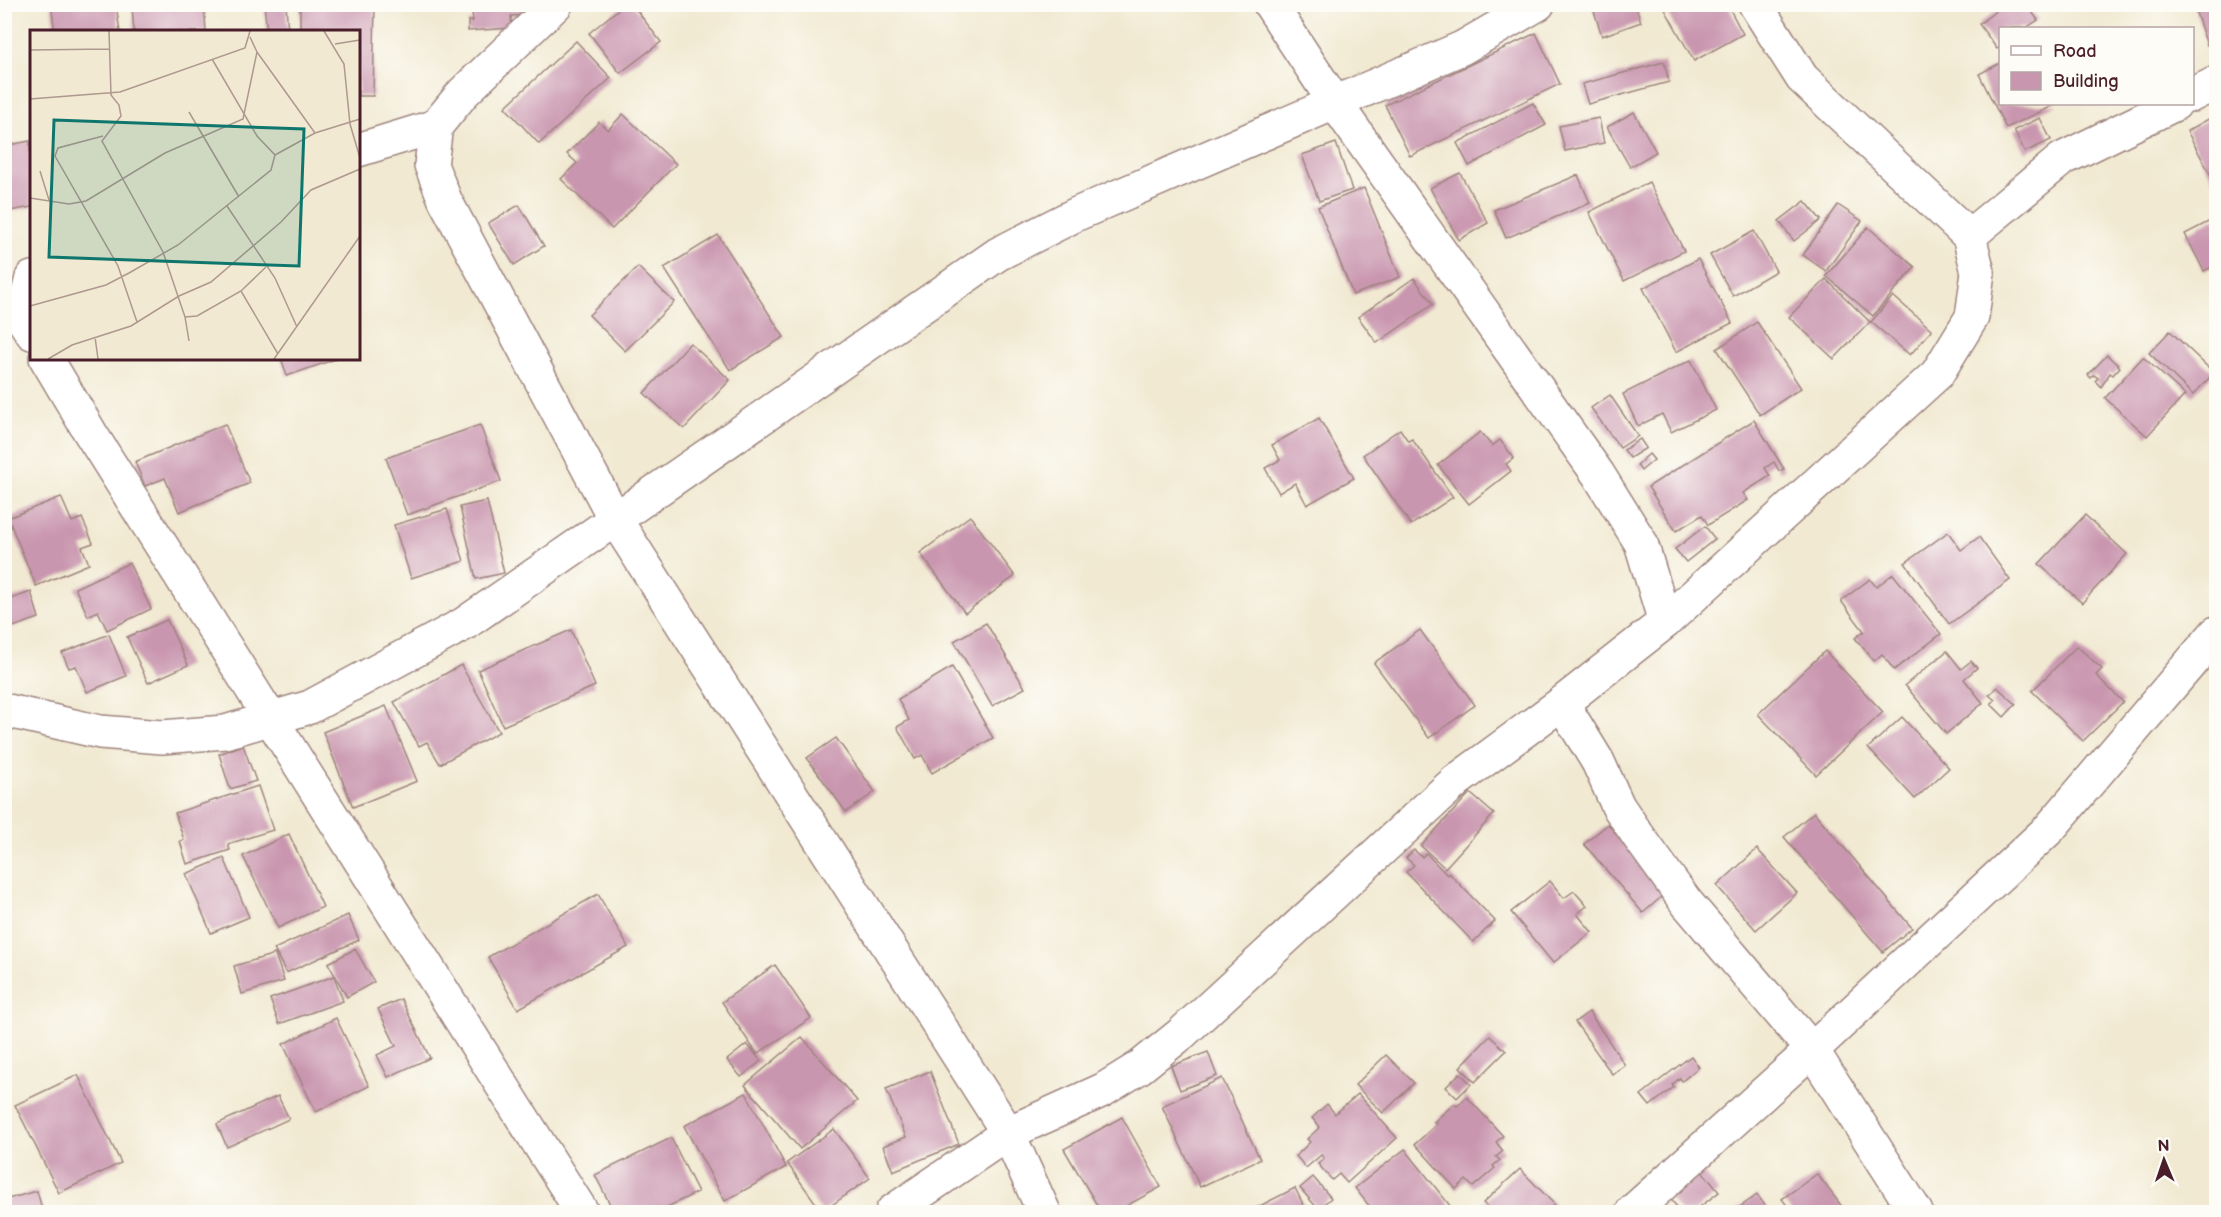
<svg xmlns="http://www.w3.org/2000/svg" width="2221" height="1217" font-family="'Balsamiq Sans',sans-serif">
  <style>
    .building { fill: #c996af }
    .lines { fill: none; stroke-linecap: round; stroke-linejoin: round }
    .minor-casing { stroke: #9e847e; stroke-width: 36 }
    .minor { stroke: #fff; stroke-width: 33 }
    .inset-road { fill: none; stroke: #ae988f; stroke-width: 1.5 }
    .view { fill: #0f766e; fill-opacity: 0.15; stroke: #0f766e; stroke-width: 3 }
    .inset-edge { fill: none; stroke: #4a1f2b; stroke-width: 3 }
  </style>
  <rect width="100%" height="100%" fill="#fdfcf7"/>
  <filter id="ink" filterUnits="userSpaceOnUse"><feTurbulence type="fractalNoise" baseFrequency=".0167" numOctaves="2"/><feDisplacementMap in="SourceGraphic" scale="12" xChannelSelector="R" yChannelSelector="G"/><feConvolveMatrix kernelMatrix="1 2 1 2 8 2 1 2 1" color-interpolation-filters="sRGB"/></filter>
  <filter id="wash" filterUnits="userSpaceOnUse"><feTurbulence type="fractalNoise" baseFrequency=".008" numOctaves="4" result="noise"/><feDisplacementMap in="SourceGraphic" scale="24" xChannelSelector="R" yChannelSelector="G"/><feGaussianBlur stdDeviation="1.35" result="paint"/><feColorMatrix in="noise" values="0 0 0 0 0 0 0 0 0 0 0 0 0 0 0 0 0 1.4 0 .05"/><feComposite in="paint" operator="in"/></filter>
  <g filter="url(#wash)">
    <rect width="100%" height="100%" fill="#f1e9d1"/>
    <g id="blocks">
      <g class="building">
        <polygon points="51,4 116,4 120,32 55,32"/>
        <polygon points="159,4 204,4 206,32 134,32 132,7"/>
        <polygon points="264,4 286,4 288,32 267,32"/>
        <polygon points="300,4 375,4 373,96 358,96 358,32 300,32"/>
        <polygon points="471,4 535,4 536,14 511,16 512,28 468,31 468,21 473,21"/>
        <polygon points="625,4 632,4 661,42 620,73 589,33"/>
        <polygon points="1603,4 1635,4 1641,22 1602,36 1593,8"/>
        <polygon points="1662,4 1727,4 1743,34 1694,61"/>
        <polygon points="1993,4 2026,4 2038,20 2026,28 2000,28 2000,47 1997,49 1979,24 1997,10"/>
        <polygon points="2193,4 2216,4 2216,42 2207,45"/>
        <polygon points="1536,33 1560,84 1410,156 1385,105"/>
        <polygon points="576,41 611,78 539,144 505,107"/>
        <polygon points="1664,62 1669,82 1588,104 1582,84"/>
        <polygon points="2000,63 2000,104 2057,104 2006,128 1979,74"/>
        <polygon points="1533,103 1546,125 1469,166 1457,143"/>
        <polygon points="1634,112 1656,152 1630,167 1607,127"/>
        <polygon points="623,114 676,164 612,229 561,179 577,163 567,154 599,122 608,130"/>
        <polygon points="2212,117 2216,125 2216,185 2187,131"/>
        <polygon points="1599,118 1604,143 1565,151 1559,126"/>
        <polygon points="2040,118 2051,140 2025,152 2014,130"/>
        <polygon points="30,141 32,207 4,212 4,146"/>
        <polygon points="1336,143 1352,190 1319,201 1302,155"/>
        <polygon points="1460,173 1488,223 1459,240 1430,188"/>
        <polygon points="1578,175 1590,203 1506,238 1494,210"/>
        <polygon points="1649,182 1684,251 1624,281 1589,212"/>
        <polygon points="1364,188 1400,277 1353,295 1318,207"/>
        <polygon points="1805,201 1821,220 1794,241 1779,221"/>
        <polygon points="519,205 544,246 514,265 488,223"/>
        <polygon points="1838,205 1862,221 1826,271 1803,255"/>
        <polygon points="2216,218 2216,265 2204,271 2185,234"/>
        <polygon points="1868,227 1915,267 1873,316 1826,276"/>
        <polygon points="1754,231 1776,271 1733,296 1710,255"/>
        <polygon points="718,235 784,337 730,370 664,268"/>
        <polygon points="1698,259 1732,323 1676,352 1643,288"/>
        <polygon points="638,267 674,302 625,351 589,315"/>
        <polygon points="1414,278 1433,304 1377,343 1358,317"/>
        <polygon points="1826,279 1870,322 1834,359 1789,317"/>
        <polygon points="1893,296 1932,330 1910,355 1871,322"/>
        <polygon points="1757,322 1801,388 1760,415 1717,349"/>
        <polygon points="2170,331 2214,373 2193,395 2149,353"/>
        <polygon points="690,343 730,380 684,429 644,393"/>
        <polygon points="2107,355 2120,367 2113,375 2110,373 2101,387 2095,381 2098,378 2094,375 2091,378 2088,375"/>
        <polygon points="2143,357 2185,395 2147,436 2105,398"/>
        <polygon points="281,358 336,358 336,359 287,376"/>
        <polygon points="1691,360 1716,410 1671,432 1662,414 1638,426 1623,394"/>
        <polygon points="1610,395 1638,436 1620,448 1591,408"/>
        <polygon points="1319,418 1354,478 1307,505 1295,483 1279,493 1265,468 1280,460 1272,445"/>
        <polygon points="1754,420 1784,469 1779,471 1774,462 1765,468 1770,476 1743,493 1748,500 1708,525 1702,515 1676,531 1648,487"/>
        <polygon points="225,424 250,483 179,512 165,478 145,486 135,462"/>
        <polygon points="480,425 501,481 407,515 386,458"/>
        <polygon points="1400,429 1408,441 1412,439 1453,497 1411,525 1363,455"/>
        <polygon points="1480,432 1492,446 1500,440 1514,458 1506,464 1511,471 1469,504 1438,465"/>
        <polygon points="1640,439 1646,448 1630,458 1624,450"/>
        <polygon points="1649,454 1654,460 1641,471 1637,465"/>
        <polygon points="61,497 72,522 82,518 93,543 82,547 89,564 36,586 8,518"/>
        <polygon points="487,501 504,573 476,579 460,507"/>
        <polygon points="447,509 464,561 411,578 394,525"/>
        <polygon points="2085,515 2127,554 2082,603 2039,564"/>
        <polygon points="970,516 1015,576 965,613 920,553"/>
        <polygon points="1705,526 1715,539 1686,562 1675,549"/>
        <polygon points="1948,532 1961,550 1979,537 2010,580 1949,624 1905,563"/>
        <polygon points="129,563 151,609 107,630 98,611 88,616 75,588"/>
        <polygon points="1893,574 1941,634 1894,670 1882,654 1874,661 1855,638 1864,631 1841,601 1870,579 1876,587"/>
        <polygon points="31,592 39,618 4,630 4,601"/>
        <polygon points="167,620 188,665 148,683 127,637"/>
        <polygon points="986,623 1025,688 992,706 954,641"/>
        <polygon points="571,630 595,686 503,726 478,670"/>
        <polygon points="1420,630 1475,705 1429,738 1374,663"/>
        <polygon points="109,634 126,676 87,692 76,666 69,668 62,653"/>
        <polygon points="2077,646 2102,669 2096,675 2123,702 2083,741 2032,691"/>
        <polygon points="1825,651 1883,712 1816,775 1758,714"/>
        <polygon points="1947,651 1961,669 1971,661 1977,668 1964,679 1983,703 1946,734 1905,685"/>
        <polygon points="461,665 499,732 440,764 427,742 419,746 394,702"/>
        <polygon points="952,667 993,738 932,773 922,755 915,759 897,727 909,720 898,699"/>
        <polygon points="1997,687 2016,704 2004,717 1991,704 1995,700 1989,695"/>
        <polygon points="386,706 417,781 353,807 323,732"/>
        <polygon points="1902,717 1949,768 1915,799 1868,748"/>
        <polygon points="836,738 875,792 846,812 807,758"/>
        <polygon points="243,745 256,781 230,789 219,754"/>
        <polygon points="258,786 273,830 228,844 230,850 187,864 180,841 184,840 175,813"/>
        <polygon points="1470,793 1494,814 1445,868 1421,846"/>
        <polygon points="1814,812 1912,928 1883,952 1784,837"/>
        <polygon points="1608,824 1666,893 1643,913 1584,844"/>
        <polygon points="289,834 323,907 278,928 243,856"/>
        <polygon points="1757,849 1797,893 1756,930 1717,886"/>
        <polygon points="1414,850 1422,857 1426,853 1447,875 1449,873 1495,921 1473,942 1406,872 1414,865 1406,858"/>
        <polygon points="224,858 249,917 211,933 186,874"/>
        <polygon points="1550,881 1564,898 1574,891 1587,906 1577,914 1592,932 1553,963 1511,912"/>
        <polygon points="598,894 628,947 518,1009 488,957"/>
        <polygon points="348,915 359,940 286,973 274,949"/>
        <polygon points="355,949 374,982 347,997 328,963"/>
        <polygon points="275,954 284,981 242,994 234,966"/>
        <polygon points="775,965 811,1018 757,1054 722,1002"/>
        <polygon points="334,976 343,1001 279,1024 270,999"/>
        <polygon points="401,999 430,1058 388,1077 377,1055 396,1046 378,1009"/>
        <polygon points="1589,1012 1625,1065 1612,1074 1575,1022"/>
        <polygon points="336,1018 369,1086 316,1112 283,1044"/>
        <polygon points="1490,1036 1506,1051 1475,1082 1460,1067"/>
        <polygon points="802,1037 857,1101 800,1149 745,1085"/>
        <polygon points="747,1044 761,1061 741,1077 727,1060"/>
        <polygon points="1208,1052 1217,1076 1180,1090 1171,1066"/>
        <polygon points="1386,1055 1414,1083 1383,1113 1355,1085"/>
        <polygon points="1691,1056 1699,1067 1682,1081 1680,1078 1672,1085 1674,1087 1650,1106 1641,1095"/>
        <polygon points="930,1071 959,1144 893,1171 883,1146 906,1137 886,1089"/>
        <polygon points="1460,1073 1471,1084 1457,1098 1446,1087"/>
        <polygon points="78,1075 121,1163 59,1193 15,1105"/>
        <polygon points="1222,1078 1260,1159 1200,1187 1162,1106"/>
        <polygon points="746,1093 786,1167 725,1201 684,1126"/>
        <polygon points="1358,1094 1397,1138 1347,1183 1339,1174 1332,1180 1318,1164 1324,1158 1321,1155 1306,1168 1296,1156 1310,1142 1307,1139 1320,1127 1312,1118 1327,1104 1335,1114"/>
        <polygon points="278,1096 289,1119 227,1147 217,1124"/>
        <polygon points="1467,1097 1503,1136 1496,1142 1503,1151 1496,1157 1500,1160 1493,1166 1495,1168 1473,1187 1466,1180 1456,1189 1415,1144 1437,1124 1434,1122 1454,1104 1457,1106"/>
        <polygon points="1122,1117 1161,1187 1115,1212 1101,1212 1064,1149"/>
        <polygon points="834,1129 870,1178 822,1212 787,1163"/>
        <polygon points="671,1138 698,1192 657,1212 614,1212 595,1175"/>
        <polygon points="1405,1149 1455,1212 1374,1212 1355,1188"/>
        <polygon points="1520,1169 1555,1205 1548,1212 1493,1212 1483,1203"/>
        <polygon points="1702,1171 1719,1192 1693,1212 1681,1212 1669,1197"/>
        <polygon points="1817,1174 1846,1212 1792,1212 1782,1199"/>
        <polygon points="1313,1177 1331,1198 1318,1209 1300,1188"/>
        <polygon points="1295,1188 1307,1212 1248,1212"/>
        <polygon points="37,1191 43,1212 4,1212 4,1200"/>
        <polygon points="1757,1195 1770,1212 1733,1212"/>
      </g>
    </g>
  </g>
  <g filter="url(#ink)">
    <use href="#blocks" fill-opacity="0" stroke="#9e847e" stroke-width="1.5"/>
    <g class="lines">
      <defs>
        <g id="minor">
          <polyline points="556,4 463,93 436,126 431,165 445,200 615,519 1008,1133 1044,1212"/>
          <polyline points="1270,4 1335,103 1598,474 1641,543 1665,622"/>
          <polyline points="2192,95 2216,83"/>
          <polyline points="358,150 436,126"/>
          <polyline points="1969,236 2062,159 2175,104"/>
          <polyline points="32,278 22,318 32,333"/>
          <polyline points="46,358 91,434 582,1212"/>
          <polyline points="1562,703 1598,762 1618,806 1639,837 1686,902 1812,1050 1916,1212"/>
          <polyline points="4,710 100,732 162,737 225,732 310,707 464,624 998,254 1077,214 1462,48 1538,4"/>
          <polyline points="892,1212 1008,1133 1103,1090 1140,1067 1181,1034 1456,781 1562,703 1665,622 1937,374 1972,317 1978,272 1969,236 1802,78 1755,4"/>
          <polyline points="1632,1212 1812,1050 2049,829 2216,633"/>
        </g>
      </defs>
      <use href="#minor" class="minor-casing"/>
      <use href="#minor" class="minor"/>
    </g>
  </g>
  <g transform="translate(30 30)">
    <rect width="330" height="330" fill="#f1e9d1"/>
    <path class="inset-road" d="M79 1 81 65 89 75 91 86 72 111 133 222 155 287 159 311M294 1 314 34 320 94 330 128M305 14 330 10M0 20 79 19M227 22 285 103M0 69 90 62 215 18 220 1M159 82 209 167M73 106 28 118 25 126 88 236 107 292M245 125 285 103 330 89M10 141 19 170M0 168 39 174 56 171 135 123 213 89 227 22 220 7M197 176 245 248 267 297M211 261 248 324M0 276 76 255 99 243 148 215 241 140 245 125 227 106 182 29M155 287 167 286 211 261 236 237M65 307 68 329M18 329 42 315 101 296 149 266 181 252 251 192 281 160 330 139M244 329 330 206"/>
    <path class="view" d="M24 90 274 99 269 236 19 227Z"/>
    <rect width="330" height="330" class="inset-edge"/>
  </g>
  <rect width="2221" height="1217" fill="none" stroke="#fdfcf7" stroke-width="24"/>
  <rect x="1999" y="27" width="195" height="78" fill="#fdfcf7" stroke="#b5a4a5" stroke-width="1.5"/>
  <rect x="2011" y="46" width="30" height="9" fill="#ffffff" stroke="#b5a4a5" stroke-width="1.5"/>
  <text x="2053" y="57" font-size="18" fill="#4a1f2b">Road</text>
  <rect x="2011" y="72" width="30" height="18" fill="#c996af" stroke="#b5a4a5" stroke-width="1.5"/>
  <text x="2053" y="87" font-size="18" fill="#4a1f2b">Building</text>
  <g transform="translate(2164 1160) rotate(358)" stroke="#fdfcf7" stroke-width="4.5" paint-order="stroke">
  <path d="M0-4.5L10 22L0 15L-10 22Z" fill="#4a1f2b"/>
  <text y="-9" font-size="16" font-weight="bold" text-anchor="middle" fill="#4a1f2b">N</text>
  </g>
</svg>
